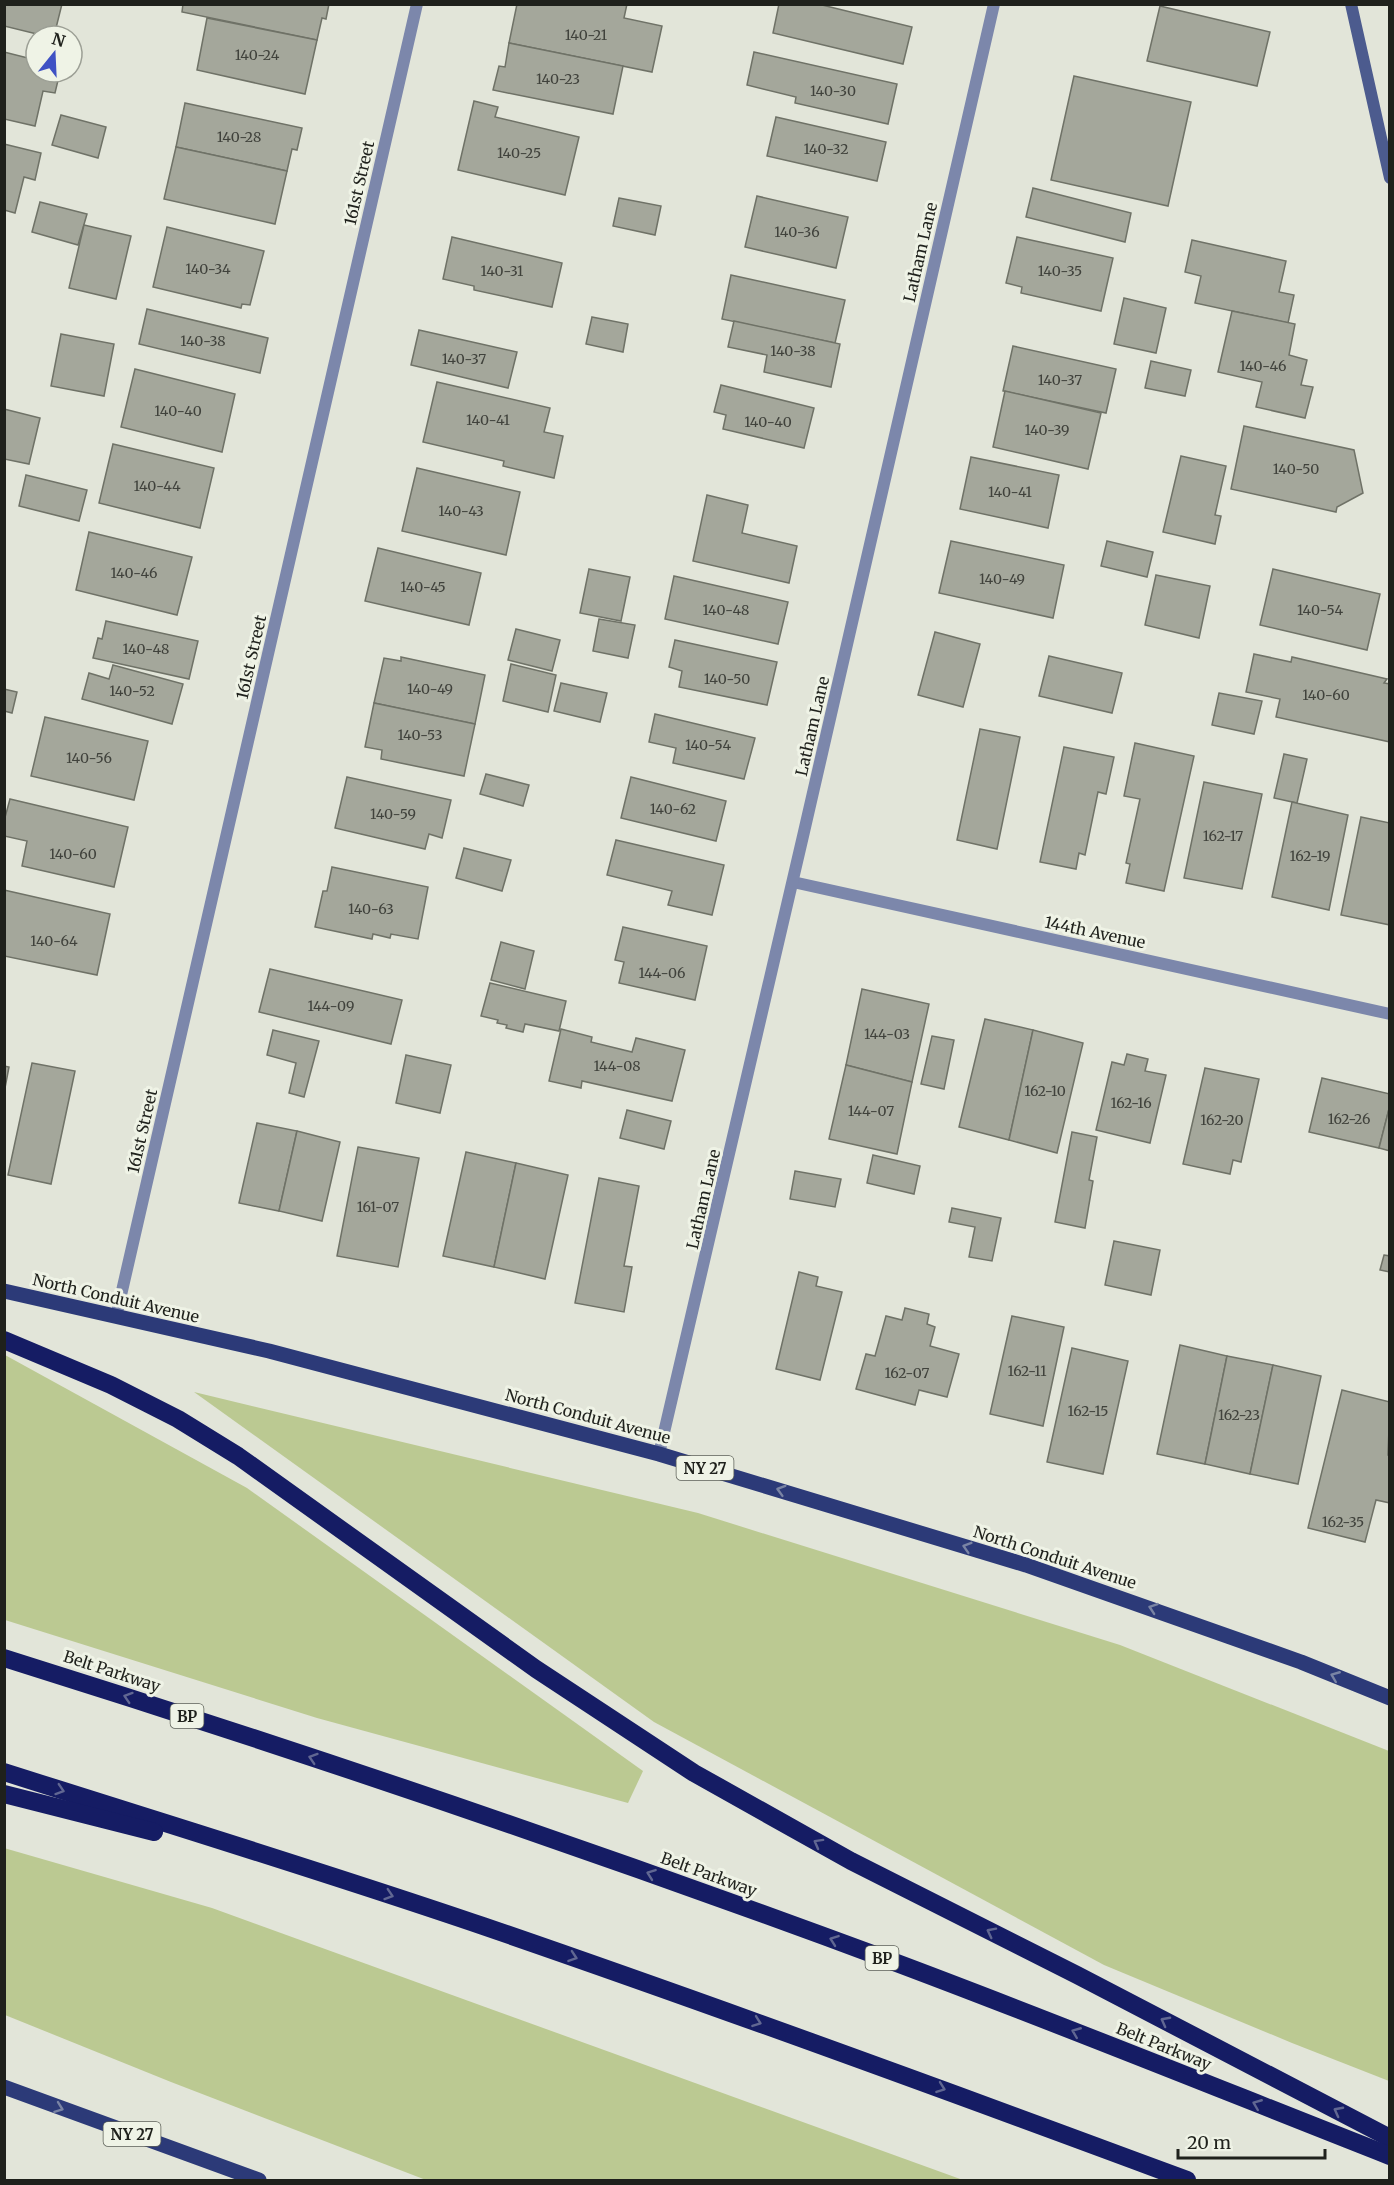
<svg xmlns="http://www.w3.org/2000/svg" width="1394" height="2185" font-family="Merriweather,serif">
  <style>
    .green { fill: #bbc992 }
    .building { fill: #a4a79b; stroke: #6f7267; stroke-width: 1.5 }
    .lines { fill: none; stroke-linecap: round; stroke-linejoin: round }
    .minor { stroke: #7c87ab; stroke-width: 12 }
    .secondary { stroke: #4c5b8e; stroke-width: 12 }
    .primary { stroke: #2c3a78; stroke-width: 15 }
    .motorway { stroke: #151c64; stroke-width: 18 }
    .oneway { stroke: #7a84a4 }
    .oneway2 { stroke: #616792 }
    .labels { text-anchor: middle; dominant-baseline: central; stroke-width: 6; stroke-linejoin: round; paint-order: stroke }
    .number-label { font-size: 14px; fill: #40423c }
    .shield { fill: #eff3e6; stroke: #5d6059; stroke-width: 1.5 }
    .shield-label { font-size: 15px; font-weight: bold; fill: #1f211c }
    .street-label { font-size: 16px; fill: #1f211c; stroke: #eff3e6 }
  </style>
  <rect width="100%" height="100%" fill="#e2e5d9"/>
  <g class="green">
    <polygon points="5,1355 247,1488 643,1771 628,1803 317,1718 5,1620"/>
    <polygon points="194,1392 698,1513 1120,1645 1389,1751 1389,2081 1292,2043 1104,1965 654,1722"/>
    <polygon points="4,1848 212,1908 963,2180 426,2180 171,2082 5,2015"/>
  </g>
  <g class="building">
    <polygon points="4,4 62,4 54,36 45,36 4,26"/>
    <polygon points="183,4 329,4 326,19 322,18 317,40 182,12"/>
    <polygon points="517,4 627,4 624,18 662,26 652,72 509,43"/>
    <polygon points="779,4 818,4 912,27 903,64 773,33"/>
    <polygon points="1160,6 1270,32 1257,86 1147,61"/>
    <polygon points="207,18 317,40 305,94 197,70"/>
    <polygon points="509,43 623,66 613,114 493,90 499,66 505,67"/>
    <polygon points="4,52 36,60 36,72 60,72 55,93 43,91 35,126 4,119"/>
    <polygon points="754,52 897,84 888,124 795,103 796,97 747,85"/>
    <polygon points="1074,76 1191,102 1168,206 1051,180"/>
    <polygon points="474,101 498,107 495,117 579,137 565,195 458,170"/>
    <polygon points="185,103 302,128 297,150 292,149 287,171 176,147"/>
    <polygon points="61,115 106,127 98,158 52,145"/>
    <polygon points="776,117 886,142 877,181 767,156"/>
    <polygon points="4,144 41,153 35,180 24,177 15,213 4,210"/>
    <polygon points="176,147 287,171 275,224 164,199"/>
    <polygon points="1033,188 1131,213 1125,242 1026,217"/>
    <polygon points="757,196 848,217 836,268 745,247"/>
    <polygon points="619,198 661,206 655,235 613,226"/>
    <polygon points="40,202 87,214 78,245 32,232"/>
    <polygon points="84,225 131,236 116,299 69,288"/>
    <polygon points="167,227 264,251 250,305 242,304 241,308 153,287"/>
    <polygon points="452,237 562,263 552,307 474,290 474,286 443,279"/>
    <polygon points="1017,237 1113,258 1101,311 1021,293 1022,287 1006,283"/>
    <polygon points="1192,240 1286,261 1279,292 1294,295 1288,323 1195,303 1201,276 1185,272"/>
    <polygon points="731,275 845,300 835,343 722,319"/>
    <polygon points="1124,298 1166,308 1156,353 1114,344"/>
    <polygon points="147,309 268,338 260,373 139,344"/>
    <polygon points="1232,311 1295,324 1289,355 1307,360 1301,385 1313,387 1305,418 1256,407 1262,382 1218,372"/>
    <polygon points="592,317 628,324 623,352 586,344"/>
    <polygon points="734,321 840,344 831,387 764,372 767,355 728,347"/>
    <polygon points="419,330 517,352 508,388 411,365"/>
    <polygon points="61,334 114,344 104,396 51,386"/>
    <polygon points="1013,346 1116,369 1106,413 1003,391"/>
    <polygon points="1151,361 1191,370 1185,396 1145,388"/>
    <polygon points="135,369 235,394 222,452 121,427"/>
    <polygon points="437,382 550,408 544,432 563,436 554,478 503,466 504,461 423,442"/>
    <polygon points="721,385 814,408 804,448 723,429 726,415 714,412"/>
    <polygon points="1005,391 1101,413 1088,469 993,447"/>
    <polygon points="4,409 40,418 29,464 4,459"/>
    <polygon points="1244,426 1354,450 1363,493 1337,507 1336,512 1231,489"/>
    <polygon points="113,444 214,468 200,528 99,503"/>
    <polygon points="1181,456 1226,466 1215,515 1221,516 1215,544 1163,532"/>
    <polygon points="971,457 1059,475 1048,528 960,509"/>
    <polygon points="417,468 520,492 506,555 402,531"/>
    <polygon points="26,475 87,490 79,521 19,506"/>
    <polygon points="707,495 748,505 742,533 797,546 789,583 693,561"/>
    <polygon points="89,532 192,557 177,615 76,590"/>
    <polygon points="951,541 1064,565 1053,618 939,593"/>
    <polygon points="1107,541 1153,552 1147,577 1101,566"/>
    <polygon points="378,548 481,573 469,625 365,601"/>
    <polygon points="589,569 630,577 621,621 580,613"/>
    <polygon points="1273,569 1380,594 1367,650 1260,625"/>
    <polygon points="1156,575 1210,586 1199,638 1145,625"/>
    <polygon points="674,576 788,602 778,644 665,619"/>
    <polygon points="599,619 635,625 628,658 593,651"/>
    <polygon points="106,621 198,641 189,679 93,658 98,638 102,639"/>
    <polygon points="516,629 560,640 552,671 508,660"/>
    <polygon points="935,632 980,644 963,707 918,695"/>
    <polygon points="675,640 777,662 767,705 679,687 682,671 669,667"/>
    <polygon points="1254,654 1291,662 1292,657 1387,679 1384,683 1390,684 1390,742 1276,717 1280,699 1246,692"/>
    <polygon points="1049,656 1122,673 1112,713 1039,696"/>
    <polygon points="401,657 485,675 475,724 374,703 384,658 401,661"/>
    <polygon points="511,664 556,675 548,712 503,701"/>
    <polygon points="113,665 183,684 172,724 82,699 89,673 109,679"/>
    <polygon points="561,683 607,693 600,722 554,711"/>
    <polygon points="4,689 17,692 12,713 4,711"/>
    <polygon points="1219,693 1262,701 1254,734 1212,725"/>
    <polygon points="374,703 475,724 464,776 381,759 382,750 365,747"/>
    <polygon points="655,714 755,738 744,779 673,763 676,748 649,742"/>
    <polygon points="45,717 148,741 134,800 31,776"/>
    <polygon points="980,729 1020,737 997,849 957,840"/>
    <polygon points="1135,743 1194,756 1164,891 1126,883 1130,864 1126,863 1140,799 1124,796"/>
    <polygon points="1064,747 1114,757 1106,794 1098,792 1085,855 1079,853 1076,869 1040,862"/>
    <polygon points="1284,754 1307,759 1297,803 1274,798"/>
    <polygon points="486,774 529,785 523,806 480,794"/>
    <polygon points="347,777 451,800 442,838 429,834 425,849 335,828"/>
    <polygon points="631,777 726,801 716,841 621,818"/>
    <polygon points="1204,782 1262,794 1242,889 1184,878"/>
    <polygon points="10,799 128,827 114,887 22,866 27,841 4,836 4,821"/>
    <polygon points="1292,802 1348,815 1329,910 1272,897"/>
    <polygon points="1361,817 1390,823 1390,925 1341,915"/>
    <polygon points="616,840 724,865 712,915 668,905 672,891 607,875"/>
    <polygon points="464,848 511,860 502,891 456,878"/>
    <polygon points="332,867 428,887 418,939 391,934 390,938 373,934 372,939 315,927 323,891 327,891"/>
    <polygon points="4,890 110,914 97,975 4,956"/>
    <polygon points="623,927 707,946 695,1000 619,983 624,962 615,960"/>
    <polygon points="501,942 534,951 525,989 491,980"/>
    <polygon points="270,969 402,1000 391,1044 259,1012"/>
    <polygon points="490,983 566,1001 559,1031 525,1024 523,1032 506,1028 507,1025 497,1023 498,1020 481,1016"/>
    <polygon points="862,989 929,1004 912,1082 846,1065"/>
    <polygon points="985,1019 1033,1030 1009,1140 959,1127"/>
    <polygon points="561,1029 592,1037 591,1042 632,1052 636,1038 685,1050 672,1101 582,1081 581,1088 549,1081"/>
    <polygon points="273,1030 319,1041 304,1097 289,1093 296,1063 267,1055"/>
    <polygon points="1033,1030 1083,1043 1057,1153 1009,1140"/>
    <polygon points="932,1036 954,1040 944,1089 921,1084"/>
    <polygon points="1127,1054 1148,1059 1145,1071 1166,1075 1150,1143 1096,1130 1112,1062 1124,1065"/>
    <polygon points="406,1055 451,1065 440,1113 396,1103"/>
    <polygon points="32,1063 75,1071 51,1184 8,1175"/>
    <polygon points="846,1065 912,1082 897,1154 829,1139"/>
    <polygon points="4,1066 9,1067 4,1093"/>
    <polygon points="1205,1068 1259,1079 1241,1162 1233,1160 1230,1174 1183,1164"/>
    <polygon points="1322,1078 1390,1094 1390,1105 1379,1148 1309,1132"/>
    <polygon points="1390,1105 1390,1151 1379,1148"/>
    <polygon points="627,1110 671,1121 664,1149 620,1138"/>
    <polygon points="257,1123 297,1131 279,1211 239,1203"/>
    <polygon points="297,1131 340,1142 322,1221 279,1211"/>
    <polygon points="1072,1132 1097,1137 1089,1180 1093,1181 1085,1228 1055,1222"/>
    <polygon points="358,1147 419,1158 398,1267 337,1256"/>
    <polygon points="466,1152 516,1163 494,1267 443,1256"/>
    <polygon points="873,1155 920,1166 914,1194 867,1183"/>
    <polygon points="516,1163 568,1175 545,1279 494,1267"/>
    <polygon points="795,1171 841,1179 835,1207 790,1199"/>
    <polygon points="599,1178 639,1186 624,1266 632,1267 624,1312 575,1303"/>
    <polygon points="952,1208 1001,1218 992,1261 969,1257 975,1227 949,1222"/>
    <polygon points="1114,1241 1160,1250 1151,1295 1105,1285"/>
    <polygon points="1384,1255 1390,1256 1390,1272 1380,1270"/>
    <polygon points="799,1272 818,1277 816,1286 842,1292 820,1380 776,1369"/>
    <polygon points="905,1308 929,1314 927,1324 935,1327 930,1346 959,1354 947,1397 919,1390 915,1405 856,1389 866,1354 875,1356 886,1316 902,1320"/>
    <polygon points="1012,1316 1064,1327 1043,1426 990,1414"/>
    <polygon points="1180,1345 1227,1356 1205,1464 1157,1454"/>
    <polygon points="1072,1348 1128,1361 1103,1474 1047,1462"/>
    <polygon points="1227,1356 1273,1365 1250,1474 1205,1464"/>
    <polygon points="1273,1365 1321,1376 1298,1484 1250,1474"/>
    <polygon points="1342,1390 1390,1402 1388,1455 1390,1455 1390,1503 1376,1500 1365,1542 1308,1528"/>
  </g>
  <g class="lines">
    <g class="minor">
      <polyline points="793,882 1390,1014"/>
      <polyline points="116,1317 417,4"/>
      <path d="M659 1454C773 971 883 488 994 4"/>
    </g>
    <polyline class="secondary" points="1351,4 1390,178"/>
    <g class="primary">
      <polyline points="4,1291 269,1351 659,1454 1026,1565 1301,1662 1390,1698"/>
      <polyline points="4,2087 259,2180"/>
    </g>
    <g class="motorway">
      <polyline points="4,1340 111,1385 178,1419 238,1456 536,1669 694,1773 851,1861 1077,1975 1390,2138"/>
      <path d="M4 1658C301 1751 595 1851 886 1959 1055 2022 1222 2090 1390 2156"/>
      <path d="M4 1772C164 1823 325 1872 483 1926 719 2007 953 2093 1187 2180"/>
      <polyline points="4,1794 154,1832"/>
    </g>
  </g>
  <defs><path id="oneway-chevron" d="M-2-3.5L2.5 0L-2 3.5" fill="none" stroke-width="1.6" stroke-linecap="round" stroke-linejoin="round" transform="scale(1.5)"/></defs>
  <g class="oneway">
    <use href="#oneway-chevron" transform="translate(781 1490) rotate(-164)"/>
    <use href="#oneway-chevron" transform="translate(967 1547) rotate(-163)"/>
    <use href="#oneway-chevron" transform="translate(1153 1608) rotate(-161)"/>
    <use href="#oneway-chevron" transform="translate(1335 1676) rotate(-158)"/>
    <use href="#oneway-chevron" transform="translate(59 2108) rotate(20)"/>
  </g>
  <g class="oneway2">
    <use href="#oneway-chevron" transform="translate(128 1697) rotate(-162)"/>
    <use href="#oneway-chevron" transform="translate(313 1758) rotate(-162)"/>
    <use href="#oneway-chevron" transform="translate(60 1790) rotate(18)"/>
    <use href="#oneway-chevron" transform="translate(818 1843) rotate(-151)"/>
    <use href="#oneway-chevron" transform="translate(651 1874) rotate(-160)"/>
    <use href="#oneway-chevron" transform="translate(389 1895) rotate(18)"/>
    <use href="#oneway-chevron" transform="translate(991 1932) rotate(-153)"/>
    <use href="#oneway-chevron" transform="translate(834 1940) rotate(-160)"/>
    <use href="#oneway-chevron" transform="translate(573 1957) rotate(19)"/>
    <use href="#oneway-chevron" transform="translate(1165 2021) rotate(-152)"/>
    <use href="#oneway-chevron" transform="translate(757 2022) rotate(20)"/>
    <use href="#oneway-chevron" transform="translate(1076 2032) rotate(-158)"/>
    <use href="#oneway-chevron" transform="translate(941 2088) rotate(20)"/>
    <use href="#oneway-chevron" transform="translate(1257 2104) rotate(-158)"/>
    <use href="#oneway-chevron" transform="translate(1338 2111) rotate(-152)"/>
  </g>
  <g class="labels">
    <g class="number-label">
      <text x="586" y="35">140-21</text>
      <text x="257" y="55">140-24</text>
      <text x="558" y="79">140-23</text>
      <text x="833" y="91">140-30</text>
      <text x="239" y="137">140-28</text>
      <text x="826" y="149">140-32</text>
      <text x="519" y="153">140-25</text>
      <text x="797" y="232">140-36</text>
      <text x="208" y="269">140-34</text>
      <text x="502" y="271">140-31</text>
      <text x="1060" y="271">140-35</text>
      <text x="203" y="341">140-38</text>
      <text x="793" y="351">140-38</text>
      <text x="464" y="359">140-37</text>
      <text x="1263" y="366">140-46</text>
      <text x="1060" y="380">140-37</text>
      <text x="178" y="411">140-40</text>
      <text x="488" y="420">140-41</text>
      <text x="768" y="422">140-40</text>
      <text x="1047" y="430">140-39</text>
      <text x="1296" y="469">140-50</text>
      <text x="157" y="486">140-44</text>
      <text x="1010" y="492">140-41</text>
      <text x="461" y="511">140-43</text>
      <text x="134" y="573">140-46</text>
      <text x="1002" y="579">140-49</text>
      <text x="423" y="587">140-45</text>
      <text x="726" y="610">140-48</text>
      <text x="1320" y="610">140-54</text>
      <text x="146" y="649">140-48</text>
      <text x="727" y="679">140-50</text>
      <text x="430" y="689">140-49</text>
      <text x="132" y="691">140-52</text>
      <text x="1326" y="695">140-60</text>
      <text x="420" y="735">140-53</text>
      <text x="708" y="745">140-54</text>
      <text x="89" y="758">140-56</text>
      <text x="673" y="809">140-62</text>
      <text x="393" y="814">140-59</text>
      <text x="1223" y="836">162-17</text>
      <text x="73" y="854">140-60</text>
      <text x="1310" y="856">162-19</text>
      <text x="371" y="909">140-63</text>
      <text x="54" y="941">140-64</text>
      <text x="662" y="973">144-06</text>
      <text x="331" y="1006">144-09</text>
      <text x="887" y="1034">144-03</text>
      <text x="617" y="1066">144-08</text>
      <text x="1045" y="1091">162-10</text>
      <text x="1131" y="1103">162-16</text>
      <text x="871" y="1111">144-07</text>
      <text x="1349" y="1119">162-26</text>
      <text x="1222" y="1120">162-20</text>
      <text x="378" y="1207">161-07</text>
      <text x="1027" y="1371">162-11</text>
      <text x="907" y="1373">162-07</text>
      <text x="1088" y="1411">162-15</text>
      <text x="1239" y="1415">162-23</text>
      <text x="1343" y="1522">162-35</text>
    </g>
    <g class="shield">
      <rect x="676.5" y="1456" width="57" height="24" rx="4.5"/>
      <rect x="170.5" y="1704" width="33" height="24" rx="4.5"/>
      <rect x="865.5" y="1946" width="33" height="24" rx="4.5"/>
      <rect x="103.5" y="2122" width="57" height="24" rx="4.5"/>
    </g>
    <g class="shield-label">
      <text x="705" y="1468">NY 27</text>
      <text x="187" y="1716">BP</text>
      <text x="882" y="1958">BP</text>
      <text x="132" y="2134">NY 27</text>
    </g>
    <g class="street-label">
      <text transform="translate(359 183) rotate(-77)">161st Street</text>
      <text transform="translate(920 252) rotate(-77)">Latham Lane</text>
      <text transform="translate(251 657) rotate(-77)">161st Street</text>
      <text transform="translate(812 726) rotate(-77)">Latham Lane</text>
      <text transform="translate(1095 932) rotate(12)">144th Avenue</text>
      <text transform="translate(142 1131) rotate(-77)">161st Street</text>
      <text transform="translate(703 1199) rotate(-77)">Latham Lane</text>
      <text transform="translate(116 1298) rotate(13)">North Conduit Avenue</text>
      <text transform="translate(588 1416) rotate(15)">North Conduit Avenue</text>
      <text transform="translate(1055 1557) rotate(18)">North Conduit Avenue</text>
      <text transform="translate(112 1671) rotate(18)">Belt Parkway</text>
      <text transform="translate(709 1874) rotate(20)">Belt Parkway</text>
      <text transform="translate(1164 2046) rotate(22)">Belt Parkway</text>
    </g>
  </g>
  <rect width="1394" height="2185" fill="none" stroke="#1f211c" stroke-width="12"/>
  <g transform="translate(54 54) rotate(18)"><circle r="28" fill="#eff3e6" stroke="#9c9f95" stroke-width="1.5"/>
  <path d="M0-4.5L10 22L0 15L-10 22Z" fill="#3e51c4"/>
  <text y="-9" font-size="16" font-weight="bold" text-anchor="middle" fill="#1f211c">N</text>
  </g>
  <path d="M1178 2149v9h147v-9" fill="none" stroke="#1f211c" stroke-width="3"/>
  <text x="1187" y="2149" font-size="18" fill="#1f211c" stroke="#eff3e6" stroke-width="4.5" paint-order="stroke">20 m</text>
</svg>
